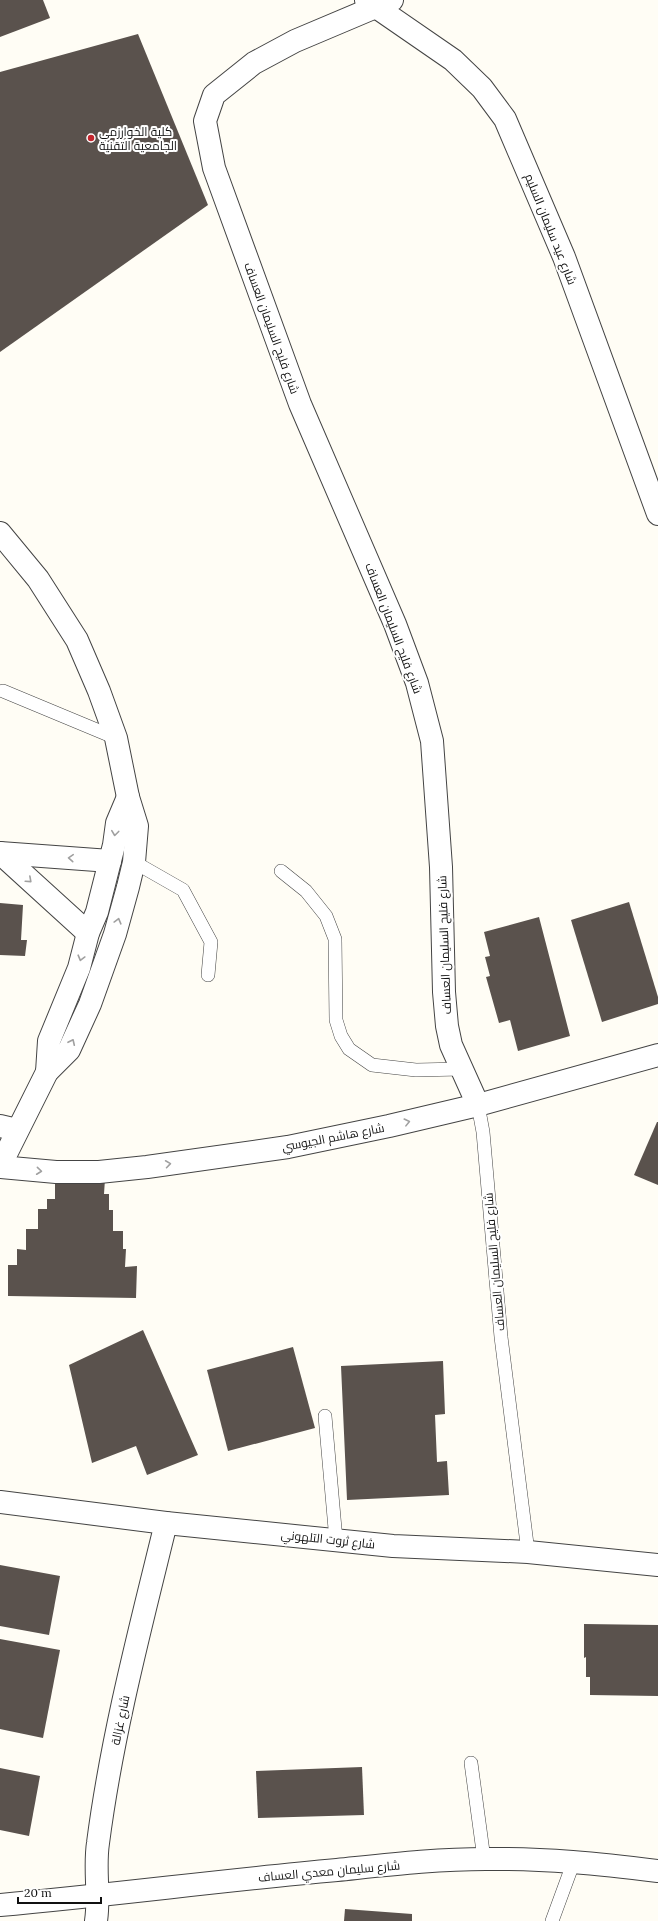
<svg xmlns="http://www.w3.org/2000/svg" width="658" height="1921" font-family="Lora,Cairo,serif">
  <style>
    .building { fill: #5a524d }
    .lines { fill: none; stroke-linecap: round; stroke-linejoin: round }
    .service-casing { stroke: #444; stroke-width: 14 }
    .minor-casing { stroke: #444; stroke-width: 24 }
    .tertiary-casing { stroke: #444; stroke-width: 24 }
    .service { stroke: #fff; stroke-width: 13 }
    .minor { stroke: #fff; stroke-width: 22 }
    .tertiary { stroke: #fff; stroke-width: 22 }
    .oneway { stroke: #a0a0a0 }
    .poi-dot { fill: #c4262e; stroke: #fff; stroke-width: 1.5 }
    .labels { text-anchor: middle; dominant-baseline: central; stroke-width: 4; stroke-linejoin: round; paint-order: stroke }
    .poi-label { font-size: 12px; fill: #111; stroke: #fff; text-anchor: start }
    .street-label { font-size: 12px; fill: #111; stroke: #fff }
  </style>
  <rect width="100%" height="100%" fill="#fffdf5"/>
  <g class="building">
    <polygon points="0,0 43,0 50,18 0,37"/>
    <polygon points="138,34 208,205 0,352 0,72"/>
    <polygon points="629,902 658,997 658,1004 602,1022 571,920"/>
    <polygon points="0,903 23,905 21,940 27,940 25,956 0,955"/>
    <polygon points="539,917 570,1036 518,1051 510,1020 499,1023 486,977 490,976 485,957 490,956 484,932"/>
    <polygon points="657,1122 658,1122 658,1185 634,1175"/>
    <polygon points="55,1178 105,1179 104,1194 109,1194 109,1210 113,1210 113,1231 123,1231 123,1249 126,1249 125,1267 137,1266 136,1298 8,1296 8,1265 17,1265 17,1249 26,1250 26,1229 38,1229 38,1209 47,1209 47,1199 55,1199"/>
    <polygon points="143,1330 198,1455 147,1475 136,1446 92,1463 69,1365"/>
    <polygon points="293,1347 315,1428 228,1451 207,1370"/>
    <polygon points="443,1361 445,1414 435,1415 437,1462 447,1461 449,1495 347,1500 341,1366"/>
    <polygon points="0,1565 60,1576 49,1635 0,1626"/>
    <polygon points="584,1624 658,1625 658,1696 590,1695 590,1677 586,1677 586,1657 584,1658"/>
    <polygon points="0,1639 60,1650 43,1738 0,1729"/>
    <polygon points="362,1767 364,1815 258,1818 256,1771"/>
    <polygon points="0,1768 40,1776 29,1836 0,1830"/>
    <polygon points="345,1909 412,1914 412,1921 344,1921"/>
  </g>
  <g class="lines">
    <defs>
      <g id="service">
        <polyline points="3,691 116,738"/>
        <polyline points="134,862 183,890 211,942 208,975"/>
        <polyline points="281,871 306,891 326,916 335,939 336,1020 341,1036 349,1049 372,1065 416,1070 461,1069"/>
        <polyline points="478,1105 483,1132 501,1337 528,1552"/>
        <polyline points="325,1416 336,1540"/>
        <polyline points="471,1763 484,1859"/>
        <polyline points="552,1921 574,1861"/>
      </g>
      <g id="minor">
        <polyline points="366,0 453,60 482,88 505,119 564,257 658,514"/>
        <polyline points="392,0 295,41 254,63 214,95 205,121 214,168 300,404 395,624 417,683 432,741 441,867 444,992 447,1026 451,1045 478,1105"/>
        <polyline points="0,1126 17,1130"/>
        <polyline points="0,1167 56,1172 99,1172 147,1167 288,1147 389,1126 478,1105 658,1055"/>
        <polyline points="0,1502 166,1523 393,1546 528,1552 658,1565"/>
        <path d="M0 1905C112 1895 225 1880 337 1870 386 1865 436 1859 486 1859 544 1858 601 1864 658 1871"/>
        <path d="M96 1921C100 1895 94 1869 98 1843 112 1735 140 1629 166 1523"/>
      </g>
      <g id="tertiary">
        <polyline points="0,533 38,579 77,640 99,691 116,738 128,797 137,826 134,862 128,887 115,934 90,1004 69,1050 47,1072 0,1166"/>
        <polyline points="0,853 88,933"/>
        <polyline points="0,853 110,861"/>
        <polyline points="47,1072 49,1041 79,968 88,933 97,912 114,845 117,823 128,797"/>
      </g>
    </defs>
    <use href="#service" class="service-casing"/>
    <use href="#minor" class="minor-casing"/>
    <use href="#tertiary" class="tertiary-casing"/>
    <use href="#service" class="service"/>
    <use href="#minor" class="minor"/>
    <use href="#tertiary" class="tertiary"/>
  </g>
  <defs><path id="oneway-chevron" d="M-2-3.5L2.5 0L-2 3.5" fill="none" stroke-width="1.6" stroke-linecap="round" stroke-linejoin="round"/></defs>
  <g class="oneway">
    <use href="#oneway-chevron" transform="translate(115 833) rotate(97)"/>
    <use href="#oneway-chevron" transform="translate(71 858) rotate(-176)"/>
    <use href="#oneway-chevron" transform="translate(29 880) rotate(42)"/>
    <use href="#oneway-chevron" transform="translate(118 921) rotate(-75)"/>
    <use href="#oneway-chevron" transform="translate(81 958) rotate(105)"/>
    <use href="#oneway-chevron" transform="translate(72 1042) rotate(-65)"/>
    <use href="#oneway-chevron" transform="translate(407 1122) rotate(-14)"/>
    <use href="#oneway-chevron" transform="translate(168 1164) rotate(-8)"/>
    <use href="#oneway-chevron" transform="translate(39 1171) rotate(6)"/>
  </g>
  <circle class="poi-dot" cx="91" cy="138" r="4"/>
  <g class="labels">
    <g class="poi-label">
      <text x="99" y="131">كلية الخوارزمي<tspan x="99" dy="14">الجامعية التقنية</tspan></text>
    </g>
    <g class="street-label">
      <text transform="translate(551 229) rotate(68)">شارع عيد سليمان السليم</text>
      <text transform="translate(272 328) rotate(70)">شارع فليح السليمان العساف</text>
      <text transform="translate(394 628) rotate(69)">شارع فليح السليمان العساف</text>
      <text transform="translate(444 945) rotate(-92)">شارع فليح السليمان العساف</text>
      <text transform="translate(333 1137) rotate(-11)">شارع هاشم الجيوسي</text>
      <text transform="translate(494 1262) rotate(-95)">شارع فليح السليمان العساف</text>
      <text transform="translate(328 1539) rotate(6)">شارع ثروت التلهوني</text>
      <text transform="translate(120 1720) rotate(-78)">شارع غزالة</text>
      <text transform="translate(329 1871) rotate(-5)">شارع سليمان معدي العساف</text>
    </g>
  </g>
  <path d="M18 1897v6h83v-6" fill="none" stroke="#111111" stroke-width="2"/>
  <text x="24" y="1897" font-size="12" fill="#111111" stroke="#ffffff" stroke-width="3" paint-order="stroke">20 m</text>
</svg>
